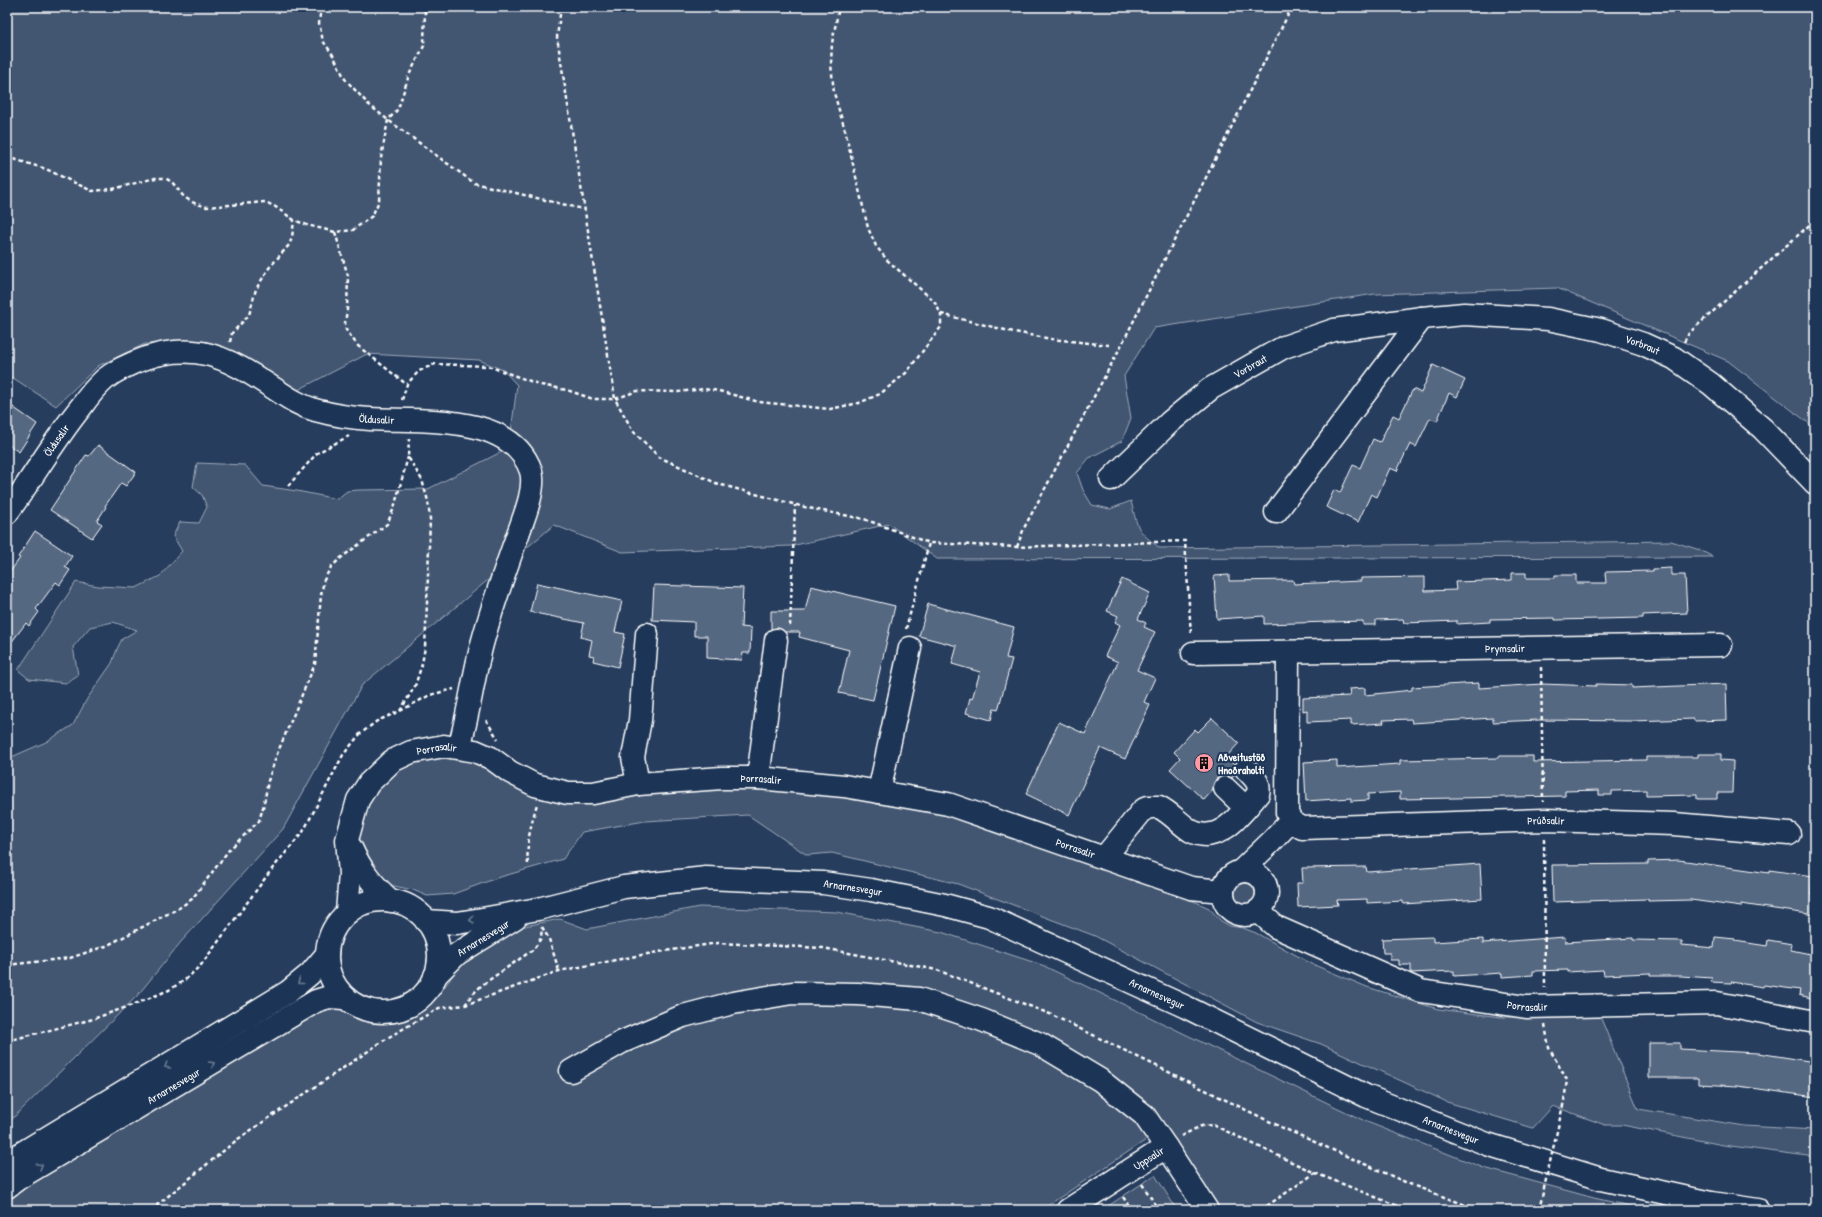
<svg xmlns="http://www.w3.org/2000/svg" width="1822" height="1217" font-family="'Patrick Hand',sans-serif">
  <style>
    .green { fill: #425672; stroke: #a0aab8 }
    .building { fill: #556781; stroke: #fff }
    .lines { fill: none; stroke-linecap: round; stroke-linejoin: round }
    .minor-casing { stroke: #fff; stroke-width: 25 }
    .major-casing { stroke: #fff; stroke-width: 25 }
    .path { stroke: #fff; stroke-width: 2.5; stroke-dasharray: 4 3; stroke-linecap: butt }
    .minor { stroke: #1d3557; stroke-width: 22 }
    .major { stroke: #1d3557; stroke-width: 22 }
    .path-bridge { stroke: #fff; stroke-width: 2.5; stroke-dasharray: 4 3; stroke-linecap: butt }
    .oneway { stroke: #6c7c92 }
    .labels { text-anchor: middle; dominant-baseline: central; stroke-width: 4; stroke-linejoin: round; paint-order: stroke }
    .street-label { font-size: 11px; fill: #fff; stroke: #1d3557 }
    .poi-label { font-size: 11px; font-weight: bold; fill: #fff; stroke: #1d3557; text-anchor: start }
  </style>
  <rect width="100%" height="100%" fill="#263d5e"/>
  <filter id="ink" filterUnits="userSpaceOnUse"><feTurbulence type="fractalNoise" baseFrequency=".025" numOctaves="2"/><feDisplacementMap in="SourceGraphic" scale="8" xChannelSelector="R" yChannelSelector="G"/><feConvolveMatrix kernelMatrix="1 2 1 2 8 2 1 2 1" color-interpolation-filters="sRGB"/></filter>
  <g filter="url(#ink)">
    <g class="green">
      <path d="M7 7H1815V428L1728 361 1557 288 1375 294 1154 328 1124 376 1131 418 1122 441 1089 458 1077 473 1083 490 1092 505 1110 509 1131 501C1138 529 1136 530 1160 548L1671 541 1700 550 1713 557 937 559 889 524 791 546 622 552 554 525 362 685 283 829 181 942 137 996 7 1124V759L46 742 73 725 87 699 112 663 117 649 122 639 137 630 113 622 90 627 73 647 78 675 66 683 29 679 18 670 76 582 98 586 136 588 160 576 182 551 173 536 180 522 199 523 207 507 202 495 193 487 197 463 245 465 263 486 297 491 337 499 347 491 359 490 428 489 509 448 517 385 503 370 479 360 367 354 298 390 214 344H145L98 366 56 406 7 374Z"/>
      <polygon points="436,757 460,758 482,765 524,793 546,800 568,802 723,787 822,791 951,814 1071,854 1137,882 1196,902 1209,908 1221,921 1230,926 1243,928 1256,933 1312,964 1367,987 1438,1009 1501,1017 1600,1016 1638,1109 1745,1126 1815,1130 1815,1157 1723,1145 1622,1125 1605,1125 1553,1106 1533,1128 1447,1102 1321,1044 1257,1022 1095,936 958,884 832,853 807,855 748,815 645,821 582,832 563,859 497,878 453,894 427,896 413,890 394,886 378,879 358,847 359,823 369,798 389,777 409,763"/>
      <circle cx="1245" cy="894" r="11"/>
      <polygon points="699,907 837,912 941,932 1042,965 1367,1122 1484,1168 1594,1198 1648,1210 1219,1210 1167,1131 1149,1138 1041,1210 7,1210 7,1194 308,1011 345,1005 381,1018 401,1016 422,1008 440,993 464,960 510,929 560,919 587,929"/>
      <polygon points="1155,1175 1177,1210 1102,1210"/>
    </g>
    <g class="building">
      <polygon points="1433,365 1465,380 1457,397 1449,393 1437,421 1430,418 1416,447 1410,444 1397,471 1390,468 1377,497 1371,494 1358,522 1326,507 1334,490 1340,493 1353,465 1360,468 1373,439 1380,442 1393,415 1399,418 1413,389 1421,393"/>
      <polygon points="7,403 37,424 19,452 7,444"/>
      <polygon points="98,445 136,472 126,486 121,483 105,506 106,507 97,521 102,524 92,538 50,510 86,455 89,456"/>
      <polygon points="35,531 72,556 65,567 70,570 60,585 56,582 36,609 39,612 29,626 26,623 7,648 7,576 20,558 18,557"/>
      <polygon points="1671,568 1671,575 1685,575 1687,613 1643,615 1643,618 1555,620 1555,618 1490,619 1490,622 1457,624 1457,621 1404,623 1403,619 1376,620 1376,625 1363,625 1363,621 1264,624 1264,616 1217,619 1214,576 1229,575 1229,581 1293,580 1294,584 1361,581 1361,578 1425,577 1425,591 1456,590 1455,582 1512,580 1512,573 1526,573 1526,578 1555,578 1555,575 1576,575 1576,583 1606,583 1605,572 1653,571 1653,569"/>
      <polygon points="1122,579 1150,593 1138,619 1146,623 1144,627 1155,632 1137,670 1155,678 1144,702 1150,705 1125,759 1100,748 1069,815 1026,794 1059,722 1085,734 1118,662 1105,656 1120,625 1115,622 1118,616 1107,611"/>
      <polygon points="537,583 622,601 615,632 625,634 618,667 593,661 594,656 589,655 592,640 581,637 584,623 530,612"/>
      <polygon points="654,585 743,588 741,627 751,628 750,653 743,653 742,660 707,658 707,636 694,636 694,622 652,620"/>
      <polygon points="811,586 895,606 873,700 839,693 849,650 799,637 800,632 785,632 778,628 771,629 771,611 805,611"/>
      <polygon points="928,604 1014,627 1006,658 1012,659 998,710 994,709 991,720 966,713 970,698 972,699 980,672 952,664 957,646 919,636"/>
      <polygon points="1479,683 1479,688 1542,684 1596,686 1596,684 1632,685 1632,688 1726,684 1727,720 1694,721 1694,719 1631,721 1539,720 1493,722 1493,718 1412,723 1411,719 1383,720 1384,723 1351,725 1351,720 1307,722 1307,710 1303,711 1303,698 1350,696 1349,689 1365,688 1365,695 1412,690 1412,687"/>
      <polygon points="1212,718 1239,743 1226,757 1234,765 1235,774 1232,778 1222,776 1216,779 1213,785 1213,790 1204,800 1170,769 1180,758 1174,752 1195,729 1198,732"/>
      <polygon points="1698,754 1721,754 1721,760 1733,761 1732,793 1717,793 1717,799 1697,799 1697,795 1646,796 1646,790 1612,791 1612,795 1599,795 1599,790 1565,791 1565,796 1400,799 1400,792 1368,794 1368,800 1351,801 1351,798 1306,801 1304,762 1337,760 1337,768 1400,764 1400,760 1498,758 1498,756 1533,756 1533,762 1646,760 1646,757 1698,757"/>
      <polygon points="1679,860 1769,873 1769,870 1813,876 1811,895 1815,896 1815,915 1741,904 1741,907 1691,900 1648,901 1648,899 1553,902 1552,865 1648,864 1648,861"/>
      <polygon points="1480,864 1482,899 1403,904 1403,901 1367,903 1367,899 1337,900 1338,905 1298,907 1297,883 1303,883 1302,868 1366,867 1367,872"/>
      <polygon points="1433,937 1433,942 1483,939 1483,943 1565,937 1565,942 1633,938 1633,940 1682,941 1682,945 1714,948 1715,937 1735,939 1735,941 1767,946 1768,940 1792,944 1791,950 1815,955 1815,999 1799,995 1800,990 1764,985 1763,987 1731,982 1731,983 1711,982 1712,978 1681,976 1650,976 1650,973 1604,975 1603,970 1567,972 1567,970 1533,971 1533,975 1502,977 1502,973 1454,976 1454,971 1411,973 1411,965 1399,965 1399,960 1390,960 1390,953 1383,953 1382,939"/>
      <polygon points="1649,1043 1680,1043 1680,1049 1758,1053 1815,1062 1815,1097 1738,1086 1698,1084 1698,1078 1649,1078"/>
    </g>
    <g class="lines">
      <defs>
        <g id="minor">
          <path id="s1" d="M1111 479 1170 422 1210 389 1284 347 1334 330 1422 318 1464 314 1548 319 1601 330 1643 344 1674 358 1711 384 1763 429 1815 483"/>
          <polyline points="1276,512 1422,318"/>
          <path id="s2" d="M7 513C33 478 54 440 81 407 88 397 96 387 105 379 117 369 132 363 146 358 195 342 227 357 267 384 283 394 297 405 315 410 333 415 352 418 370 419 419 422 511 412 531 471 536 489 524 517 518 534 505 570 492 607 482 644 473 678 469 713 459 748"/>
          <path id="s3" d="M1288 652 1287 813 1291 821 1302 828 1545 820 1674 824 1789 834"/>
          <path id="s4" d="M1193 653 1721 645"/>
          <polyline points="758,778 776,640"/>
          <polyline points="638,784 633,757 640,720 647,634"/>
          <polyline points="1225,788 1246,808"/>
          <polyline points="879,792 910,648"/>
          <path d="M351 848C361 870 373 885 391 901"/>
          <path d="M1104 858 1142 811 1148 807H1159C1171 813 1180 824 1191 831 1219 846 1242 813 1258 794 1261 782 1253 777 1246 769"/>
          <circle cx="1245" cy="893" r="22"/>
          <polyline points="1241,871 1271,842 1291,821"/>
          <path id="s5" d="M1258 911 1276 927 1421 991 1526 1007 1717 1003 1815 1022"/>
          <path id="s6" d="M347 913 350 873 347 840 358 800 369 783 392 761 411 752 444 746 475 751 491 758 510 772 535 785 568 793H593L638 784 722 778H758L844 786 948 804 1191 888 1222 891"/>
          <polyline points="571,1071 622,1042 683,1016 733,1003 792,993 858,994 919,999 982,1020 1040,1044 1100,1080 1144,1115 1166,1147"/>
          <path id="s7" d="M1068 1210 1166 1147 1207 1210"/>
        </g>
        <g id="major">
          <circle cx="383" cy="956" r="56"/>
          <path id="s8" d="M426 921 457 923 482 919 538 909 624 887 706 878 823 883 871 890 945 905 989 917 1186 1007 1366 1096 1487 1144 1601 1179 1711 1203 1758 1210"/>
          <path id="s9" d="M435 976 457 954 515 918"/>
          <polyline points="7,1162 288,992 310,974 327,954"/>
          <path id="s10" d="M7 1187 19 1178 316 1001 329 997 344 998"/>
        </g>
      </defs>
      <use href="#minor" class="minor-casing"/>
      <use href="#major" class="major-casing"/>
      <g class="path">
        <polyline points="321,7 319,23 323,41 333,55 345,79 368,104 388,120 474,183 583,209"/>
        <polyline points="561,7 557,37 615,399 633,431 659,457 718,484 808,508 864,519 929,543 1017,547 1185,541 1191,635"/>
        <polyline points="7,157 46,169 92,191 113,189 155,178 165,178 172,182 184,197 194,203 207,207 265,202 274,206 294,220 307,225 335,232 353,230 372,216 379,201 381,158 388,120 398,109 409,75 424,46 425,7"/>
        <polyline points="335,232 348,276 347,310 345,323 346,330 358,346 406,384"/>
        <polyline points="941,314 1009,331 1051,339 1109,345"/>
        <polyline points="230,342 232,333 249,315 256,289 269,268 289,245 292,238 294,220"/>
        <polyline points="1684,342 1689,333 1815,220"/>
        <polyline points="402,400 407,384 419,371 435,364 488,366 541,385 567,390 593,399 615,399 637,391 678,392 704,389 719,391 759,402 830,409 859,403 880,394 906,373 941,327 941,314 934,301 887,260 876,246 868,228 845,130 834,93 831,64 832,43 839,7"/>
        <polyline points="288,486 317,453 349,436"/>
        <polyline points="1017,547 1024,528 1121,346 1292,7"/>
        <polyline points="790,626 795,505"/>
        <polyline points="906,629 929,543"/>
        <polyline points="1541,667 1543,802"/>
        <polyline points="400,711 415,686 422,664 425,647 427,603 430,519 428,501 422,480 408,457 409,439"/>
        <polyline points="486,720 498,739"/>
        <polyline points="1544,839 1545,988"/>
        <path d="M528 864C526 843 531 825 537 804"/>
        <polyline points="542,927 549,939 559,971"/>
        <polyline points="7,965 70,958 106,946 179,908 192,899 229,850 259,821 264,804 268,781 277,754 315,664 321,595 324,580 331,567 342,557 387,524 394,508 408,457"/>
        <polyline points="465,1005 472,995 482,985 534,949 541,938 542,927"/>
        <polyline points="1545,1025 1549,1048 1567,1080 1564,1101"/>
        <polyline points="7,1041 93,1019 135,1004 169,990 185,980 201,965 272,869 303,832 343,755 360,734 377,721 400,711 430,695 454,689"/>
        <polyline points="1181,1136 1201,1126 1213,1125 1315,1173 1408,1210"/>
        <polyline points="1142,1184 1159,1210"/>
        <polyline points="1123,1197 1132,1210"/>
        <polyline points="151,1210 238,1139 389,1037 439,1008 465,1005 559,971 652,953 718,943 823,948 937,970 1050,1014 1283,1128 1412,1185 1479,1210"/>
        <polyline points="1261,1210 1315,1173"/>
        <polyline points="1395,1210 1400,1207 1402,1210"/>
      </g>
      <use href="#minor" class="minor"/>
      <use href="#major" class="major"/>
      <polyline class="path-bridge" points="1539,1210 1564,1101"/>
    </g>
    <defs><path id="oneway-chevron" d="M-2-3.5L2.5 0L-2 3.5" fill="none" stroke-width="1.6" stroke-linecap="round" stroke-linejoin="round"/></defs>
    <g class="oneway">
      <use href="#oneway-chevron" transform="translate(472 920) rotate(172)"/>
      <use href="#oneway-chevron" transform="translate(300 982) rotate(141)"/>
      <use href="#oneway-chevron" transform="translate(212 1064) rotate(-31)"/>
      <use href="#oneway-chevron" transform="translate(167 1066) rotate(149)"/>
      <use href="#oneway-chevron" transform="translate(40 1166) rotate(-30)"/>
    </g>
  </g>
  <defs>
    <symbol id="building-disc" viewBox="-11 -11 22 22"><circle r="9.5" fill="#ff9aa2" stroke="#1d3557"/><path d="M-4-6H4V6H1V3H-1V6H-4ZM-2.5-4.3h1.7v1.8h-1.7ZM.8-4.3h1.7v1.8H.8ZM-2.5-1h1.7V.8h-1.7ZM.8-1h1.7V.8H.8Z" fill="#111"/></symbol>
  </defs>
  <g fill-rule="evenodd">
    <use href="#building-disc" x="1193" y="752" width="22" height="22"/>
  </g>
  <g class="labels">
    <g class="street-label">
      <text stroke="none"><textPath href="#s1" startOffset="585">Vorbraut</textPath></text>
      <text stroke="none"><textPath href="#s1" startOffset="180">Vorbraut</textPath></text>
      <text stroke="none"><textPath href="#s2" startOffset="459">Öldusalir</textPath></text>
      <text stroke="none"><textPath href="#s2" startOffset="88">Öldusalir</textPath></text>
      <text stroke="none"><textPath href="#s4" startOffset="312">Þrymsalir</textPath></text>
      <text stroke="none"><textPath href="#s6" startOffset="214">Þorrasalir</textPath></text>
      <text stroke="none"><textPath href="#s6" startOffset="550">Þorrasalir</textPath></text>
      <text stroke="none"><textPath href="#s3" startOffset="427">Þrúðsalir</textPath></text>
      <text stroke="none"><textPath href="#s6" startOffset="874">Þorrasalir</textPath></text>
      <text stroke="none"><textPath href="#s8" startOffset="432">Arnarnesvegur</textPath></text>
      <text stroke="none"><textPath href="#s9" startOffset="62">Arnarnesvegur</textPath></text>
      <text stroke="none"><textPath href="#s8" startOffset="756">Arnarnesvegur</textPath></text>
      <text stroke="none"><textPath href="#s5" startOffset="290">Þorrasalir</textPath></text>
      <text stroke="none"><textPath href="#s10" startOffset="195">Arnarnesvegur</textPath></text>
      <text stroke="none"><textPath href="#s8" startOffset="1080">Arnarnesvegur</textPath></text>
      <text stroke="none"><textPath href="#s7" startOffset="96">Uppsalir</textPath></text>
    </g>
    <g class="poi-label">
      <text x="1218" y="757">Aðveitustöð<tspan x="1218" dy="13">Hnoðraholti</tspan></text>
    </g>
  </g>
  <rect width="1822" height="1217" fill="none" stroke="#1d3557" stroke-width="24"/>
  <rect x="12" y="12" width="1798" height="1193" fill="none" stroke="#fff" stroke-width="1.5" filter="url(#ink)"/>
</svg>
